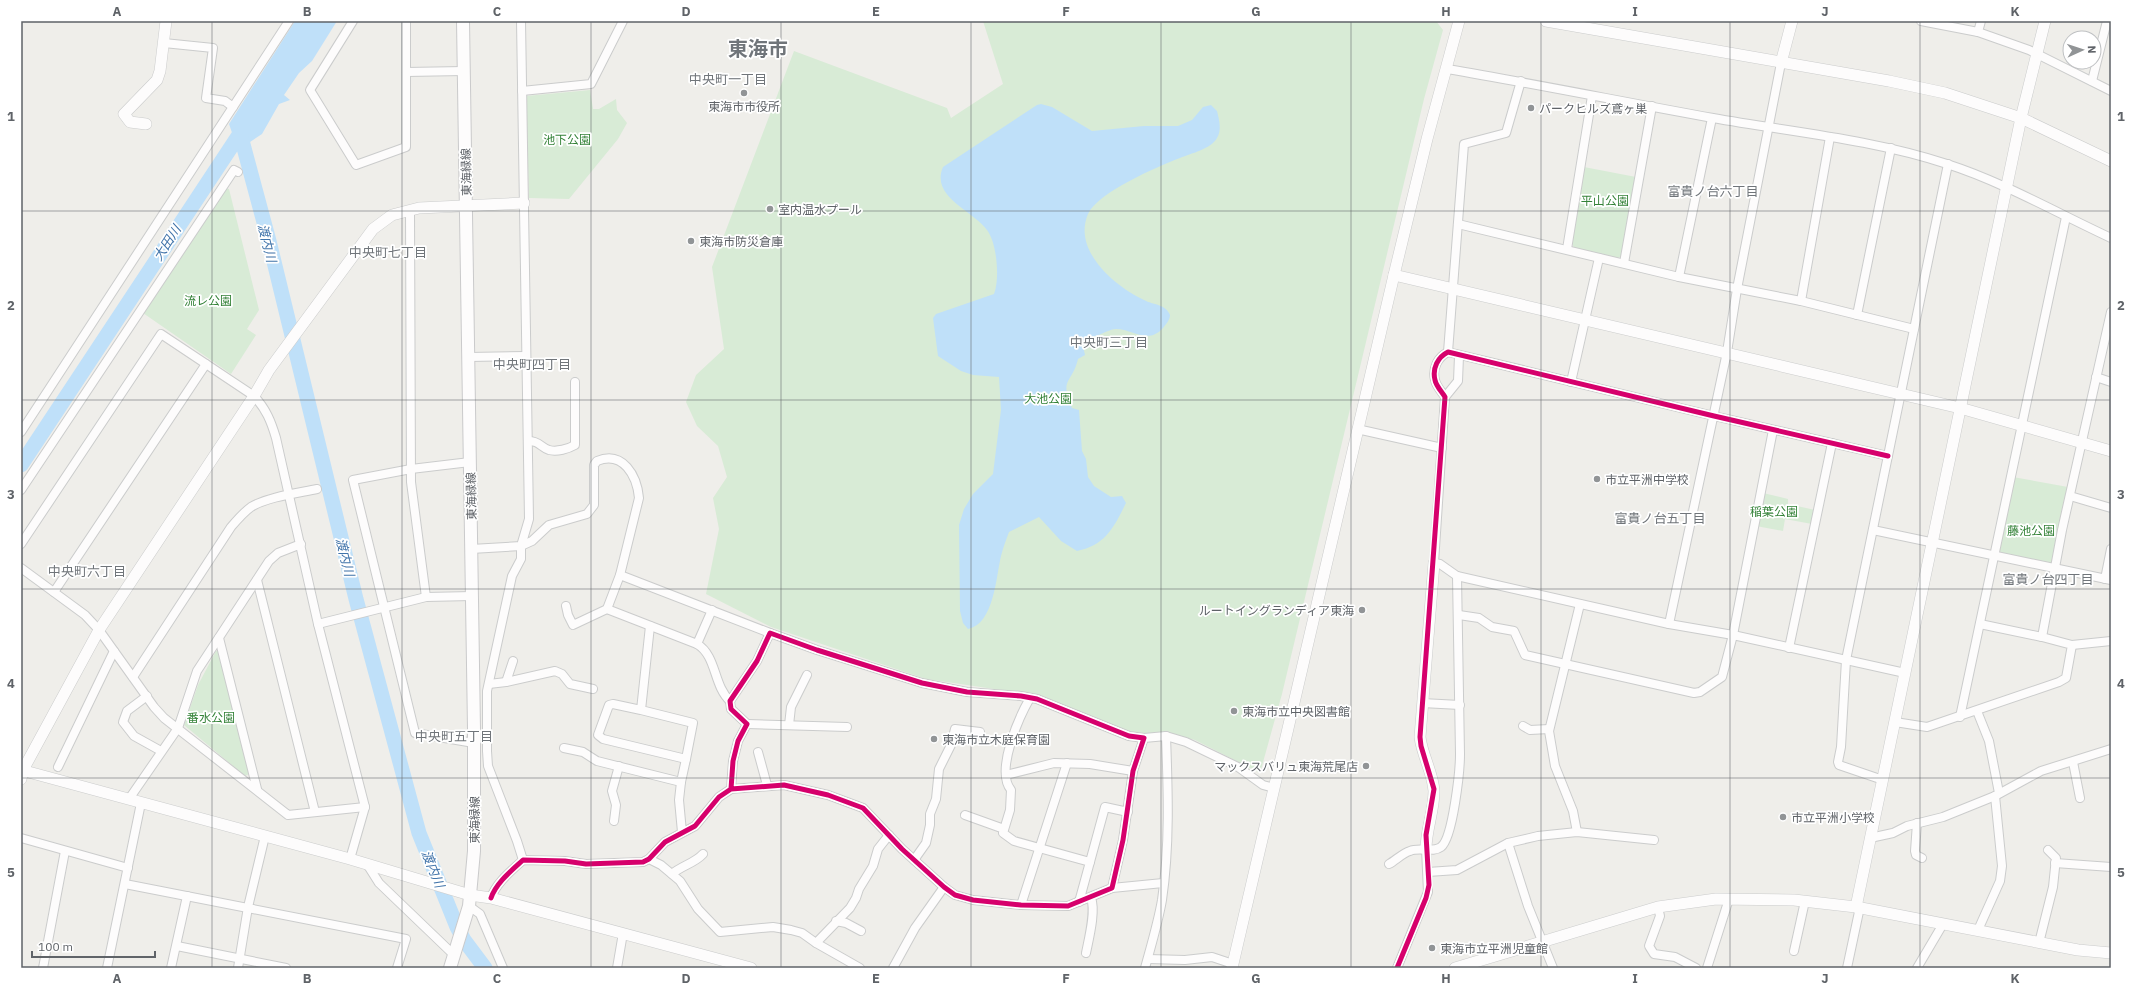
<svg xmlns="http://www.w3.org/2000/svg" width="2132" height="989" font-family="'IBM Plex Sans','Noto Sans JP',sans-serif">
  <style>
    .green { fill: #d8ebd6 }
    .water { fill: #bfe0f9 }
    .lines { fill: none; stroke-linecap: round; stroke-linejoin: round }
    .river { stroke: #bfe0f9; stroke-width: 15 }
    .minor-casing { stroke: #cbcccc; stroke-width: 10 }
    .tertiary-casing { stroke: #cbcccc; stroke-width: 12 }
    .secondary-casing { stroke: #cacacb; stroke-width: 14 }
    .minor { stroke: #fdfcfc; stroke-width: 8 }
    .tertiary { stroke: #fdfcfc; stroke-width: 11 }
    .secondary { stroke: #fdfcfc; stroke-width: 12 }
    .cycleway-casing { stroke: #fff; stroke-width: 8 }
    .cycleway { stroke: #d6006c; stroke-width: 5 }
    .grid { fill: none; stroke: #5f6368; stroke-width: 1; stroke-opacity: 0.55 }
    .poi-dot { fill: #919496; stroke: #fff; stroke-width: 1.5 }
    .labels { text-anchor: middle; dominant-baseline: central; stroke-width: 3.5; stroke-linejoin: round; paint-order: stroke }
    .poi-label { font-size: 12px; fill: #5f6368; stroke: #fff; text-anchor: start }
    .park-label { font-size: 12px; fill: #348238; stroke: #fff }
    .street-label { font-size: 12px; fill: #5f6368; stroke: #fff }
    .neighbourhood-label { font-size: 13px; fill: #70757a; stroke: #fff }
    .water-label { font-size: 13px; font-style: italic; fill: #4174aa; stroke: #fff }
    .town-label { font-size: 20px; font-weight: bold; fill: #70757a; stroke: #fff }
    .neatline { fill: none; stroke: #5f6368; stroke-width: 1.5 }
    .grid-label { font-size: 13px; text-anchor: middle; font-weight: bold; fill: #5f6368 }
  </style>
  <rect width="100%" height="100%" fill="#efeeea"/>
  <g class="green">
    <polygon points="983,21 1436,21 1443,30 1424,99 1282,694 1260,773 1195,740 1171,734 1133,734 1099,719 1035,695 926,679 771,627 706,594 719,529 713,498 727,477 718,446 697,426 686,402 696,375 724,349 712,267 794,51 947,108 951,118 1003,84"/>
    <polygon points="590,90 593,109 599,109 616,99 617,110 627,123 618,139 569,199 529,198 526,96"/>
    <polygon points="1584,167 1636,177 1622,256 1618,258 1574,248 1572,243"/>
    <polygon points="223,188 229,189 259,310 247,329 256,335 231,374 143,313"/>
    <polygon points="2013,477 2068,487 2054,561 2049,564 2002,554 1997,551"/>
    <polygon points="1763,493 1788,499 1788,504 1815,510 1812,524 1785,519 1783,531 1756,526"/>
    <polygon points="216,651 219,651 249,774 245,776 184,725 198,685"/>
  </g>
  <g class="water">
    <polygon points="295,21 337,21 312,61 299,73 284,95 290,100 279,104 262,134 238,150 229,124"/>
    <path d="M1041 104 1052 107 1092 131 1144 126H1178L1192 120 1203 107 1211 105 1217 111C1219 119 1222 130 1217 138 1211 149 1192 153 1180 158 1157 167 1098 192 1088 214 1072 251 1116 287 1144 300 1153 305 1166 304 1170 315 1170 320 1166 324 1163 328 1148 345 1133 329 1116 329 1105 330 1098 338 1087 337L1083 346 1085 355 1078 359C1072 384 1059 378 1072 408L1079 410 1082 451 1086 459 1088 477 1094 486 1111 497 1122 496 1126 503C1114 527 1106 545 1077 551L1061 541 1039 517 1009 532C1006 540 1003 548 1001 556 996 577 994 624 968 629L963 623 960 611 959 525 964 509 973 494 993 474 1001 410 999 377 973 375 961 371 938 356 933 318 936 314 994 294C1000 279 997 243 987 230 974 211 930 197 943 167L1037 105Z"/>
  </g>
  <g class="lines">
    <g class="river">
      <polyline points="240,133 269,241 356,599 419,833 457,927 464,940 485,968"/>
      <polyline points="21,465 243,129"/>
    </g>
    <defs>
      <g id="minor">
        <polyline points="353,21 310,90 356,165 406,147 406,21"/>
        <polyline points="1921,21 1978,32 2029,50 2111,91"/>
        <polyline points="1978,32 1981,21"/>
        <polyline points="164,43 213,48 206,98 225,101 233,107"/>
        <path d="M1447 69C1536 84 1624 102 1713 118 1791 132 1871 139 1947 164 2003 182 2057 213 2111 238"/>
        <polyline points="406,72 464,71"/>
        <polyline points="2092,81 2107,21"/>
        <polyline points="522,91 591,84 623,21"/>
        <polyline points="410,210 411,482 426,597"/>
        <polyline points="1458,224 1679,277 1801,301 1914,329"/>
        <polyline points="1567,249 1592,96"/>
        <polyline points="1624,263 1652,106"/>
        <polyline points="1679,277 1712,118"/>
        <polyline points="1801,301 1830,137"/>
        <polyline points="1857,315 1891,148"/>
        <polyline points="1448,352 1464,144 1506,133 1521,81"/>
        <polyline points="469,357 526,356"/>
        <polyline points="2096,377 2111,382"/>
        <polyline points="1571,382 1599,258"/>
        <polyline points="1445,397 1458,381 1459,356"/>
        <polyline points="1357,429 1442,448"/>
        <polyline points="21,432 289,21"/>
        <path d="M528 441C540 441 540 447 549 450 557 452 568 449 575 445V382"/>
        <path d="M1888 456 1714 416 1448 352C1438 357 1432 368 1435 380 1436 386 1442 392 1445 397L1434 563 1440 564 1457 576 1669 624 1733 635 1905 673"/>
        <polyline points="470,462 411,469 353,480 415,733 474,743"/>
        <polyline points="21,490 234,170 238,172"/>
        <polyline points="2070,496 2111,508"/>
        <polyline points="1873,530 2111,580"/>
        <path d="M21 544 161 334 254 396C266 409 271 421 276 438L318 624 365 807 350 859"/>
        <polyline points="471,549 521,546 529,519 521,21"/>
        <polyline points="21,568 85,615 99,630 154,707 164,718 288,815 365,807"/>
        <polyline points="620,575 770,633"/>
        <polyline points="2105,579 2111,549"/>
        <polyline points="257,580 315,812"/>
        <polyline points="54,592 206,364"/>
        <polyline points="607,609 697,644 712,610"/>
        <polyline points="1459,615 1479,618 1492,627 1514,631 1525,655 1694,693 1700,692 1722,677 1733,635 1773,430"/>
        <polyline points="318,624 426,597 472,596"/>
        <polyline points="1669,624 1727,352 1737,289 1781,63"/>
        <polyline points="2042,637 2062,530 2111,312"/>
        <polyline points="219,638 257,789"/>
        <path d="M697 644C717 656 713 685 730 701"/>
        <polyline points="2072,645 2111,641"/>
        <polyline points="1789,648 1832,443"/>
        <polyline points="513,661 506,682 555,671 562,674 570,684 593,689"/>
        <path d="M133 677 231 527C237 520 244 512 251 507 267 497 298 493 317 489"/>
        <polyline points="489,684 506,682"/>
        <polyline points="147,696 127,711 123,722 134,736 161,751"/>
        <path d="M1030 698C1019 717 995 771 1011 790L1010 810 1003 833 1014 841 1090 862"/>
        <polyline points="1422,703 1460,705"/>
        <polyline points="641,710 693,723 686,759 603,739 598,735 609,705 613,704 641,710 650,626"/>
        <polyline points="1977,711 1989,741 1999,793"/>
        <polyline points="1960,717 2066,217"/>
        <polyline points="1895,722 1927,727 2059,682 2066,678 2072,645 2042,637 1980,624"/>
        <polyline points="747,724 847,727"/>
        <polyline points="789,725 791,707 807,675"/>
        <polyline points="1523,726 1530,730 1549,729"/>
        <polyline points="1144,738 1166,736 1186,742 1238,767 1263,785 1274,788"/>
        <polyline points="564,748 583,752 597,761 681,782 679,800 682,832"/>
        <polyline points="758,752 767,785"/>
        <polyline points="2073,762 2080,798"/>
        <polyline points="58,767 114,651"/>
        <polyline points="1006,775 1054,763 1090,764 1133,771"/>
        <polyline points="1883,780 1839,765 1838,762 1841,747 1846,660 1948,164"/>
        <polyline points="681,782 686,759"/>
        <polyline points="129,799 178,728 197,671 269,561 278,553 301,544"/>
        <polyline points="965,815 1004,829"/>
        <polyline points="614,821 616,805 612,791 619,766"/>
        <polyline points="1917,823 1915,851 1916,855 1922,858"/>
        <polyline points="1577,832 1573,811 1555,766 1549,731 1580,604"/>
        <polyline points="21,838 128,868"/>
        <polyline points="1870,838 1893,833 1907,826 1943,817 1995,796 2041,771 2111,749"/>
        <polyline points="1508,843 1528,906 1553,968"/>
        <polyline points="649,859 661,865 680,881 698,909 720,932 773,927 791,930 802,933 816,943 860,968"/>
        <path d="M523 860 517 841 488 766 487 751V691L512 576 521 559V546L532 541 549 525 587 514 594 505V465L597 461C623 450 637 476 639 498L620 575 607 609 573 625 568 615 566 606"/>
        <polyline points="914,860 926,843 930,825 930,814 936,799 939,769 951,745 955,729 980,732"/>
        <polyline points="2055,863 2111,867"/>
        <polyline points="367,864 379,883 454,955"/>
        <path d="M1389 864C1396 860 1403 853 1410 851 1419 847 1433 853 1441 847 1453 838 1460 770 1460 754L1457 576"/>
        <polyline points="1428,872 1457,870 1508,843 1538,836 1577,832 1654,840"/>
        <path d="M672 874C681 866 695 863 703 854"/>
        <polyline points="125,884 406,939 397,968"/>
        <polyline points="1112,888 1163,883"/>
        <path d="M491 898C496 883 511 871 523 860L565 861 586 864 643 862 649 859 665 842 695 826 719 797 731 789 784 785 828 795 863 808 902 849 944 887 955 895 973 900 1021 905 1068 906 1112 888 1123 840 1133 771 1144 738 1129 736 1037 699 1021 696 967 692 922 683 817 650 770 633 757 661 730 701 731 709 747 724 738 741 733 761 731 789"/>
        <polyline points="1079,902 1105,807 1128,812"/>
        <polyline points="1021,905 1067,763"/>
        <polyline points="469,906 480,914 503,968"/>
        <polyline points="1658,907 1660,916 1649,946 1654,954 1675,957 1696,968"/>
        <polyline points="836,921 846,923 861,931"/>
        <polyline points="1978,930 2000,881 2002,866 1995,796"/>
        <polyline points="816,943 850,908 856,898 859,889 873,866 878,849 889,835"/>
        <polyline points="2039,943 2053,887 2056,858 2048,850"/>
        <polyline points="177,946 286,968"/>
        <polyline points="1794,951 1805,901"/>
        <path d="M1086 953C1089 938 1096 911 1091 898"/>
        <polyline points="1148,959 1185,960 1212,957 1233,964"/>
        <polyline points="43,968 65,851"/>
        <polyline points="107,968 141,803"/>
        <polyline points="171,968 187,896"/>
        <polyline points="238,968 248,907 265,836"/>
        <polyline points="617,968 623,933"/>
        <polyline points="893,968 915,928 944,887"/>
        <path d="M1145 968C1151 946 1158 923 1162 900 1170 846 1168 790 1166 736"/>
        <polyline points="1397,968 1428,892 1426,849"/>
        <polyline points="1707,968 1729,899"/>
        <polyline points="1847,968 1860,907"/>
        <polyline points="1917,968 1943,924"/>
      </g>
      <g id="tertiary">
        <polyline points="1546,21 1889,81 1945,93 2021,118 2111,161"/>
        <polyline points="1781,63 1792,21"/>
        <polyline points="146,124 130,122 124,114 157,80 160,71 166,21"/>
        <polyline points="1394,275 1960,408 2111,451"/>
        <polyline points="21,770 350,859 470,895 491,898 751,968"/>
        <polyline points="21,779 23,770 99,630 254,396 269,370 373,229 392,215 419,208 524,203"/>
        <path d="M1426 849C1426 830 1434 811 1434 791 1433 773 1422 755 1420 737L1434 563"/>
        <polyline points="1856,907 2021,118 2045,21"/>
        <polyline points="1232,968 1394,275 1427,139 1459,21"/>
        <polyline points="1455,968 1658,907 1716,899 1794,900 1856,907 2078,950 2111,953"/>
      </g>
      <polyline id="secondary" points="450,968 469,906 474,851 474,729 463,21"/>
    </defs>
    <use href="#minor" class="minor-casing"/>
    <use href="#tertiary" class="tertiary-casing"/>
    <use href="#secondary" class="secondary-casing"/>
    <use href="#minor" class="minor"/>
    <use href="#tertiary" class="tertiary"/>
    <use href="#secondary" class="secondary"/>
    <defs>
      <g id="cycleway">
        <path d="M491 898C496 883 511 871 523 860L565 861 586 864 643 862 649 859 665 842 695 826 719 797 731 789 784 785 828 795 863 808 902 849 944 887 955 895 973 900 1021 905 1068 906 1112 888 1123 840 1133 771 1144 738 1129 736 1037 699 1021 696 967 692 922 683 817 650 770 633 757 661 730 701 731 709 747 724 738 741 733 761 731 789"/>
        <path d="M1397 968 1426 898 1429 885 1426 835 1434 789 1421 746 1420 737 1445 397C1442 392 1436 386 1435 380 1432 368 1438 357 1448 352L1714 416 1888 456"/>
      </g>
    </defs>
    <use href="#cycleway" class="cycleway-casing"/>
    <use href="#cycleway" class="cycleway"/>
  </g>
  <path class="grid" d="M212 21V968M402 21V968M591 21V968M781 21V968M971 21V968M1161 21V968M1351 21V968M1541 21V968M1730 21V968M1920 21V968M21 211H2111M21 400H2111M21 589H2111M21 778H2111"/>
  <g class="poi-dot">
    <circle cx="744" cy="93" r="4"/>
    <circle cx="1531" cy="108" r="4"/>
    <circle cx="770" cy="209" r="4"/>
    <circle cx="691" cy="241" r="4"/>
    <circle cx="1597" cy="479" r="4"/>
    <circle cx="1362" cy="610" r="4"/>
    <circle cx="1234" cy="711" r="4"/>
    <circle cx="934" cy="739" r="4"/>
    <circle cx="1366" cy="766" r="4"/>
    <circle cx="1783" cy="817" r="4"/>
    <circle cx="1432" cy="948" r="4"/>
  </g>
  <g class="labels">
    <g class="poi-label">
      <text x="744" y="106" text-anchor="middle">東海市市役所</text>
      <text x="1539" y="108">パークヒルズ鳶ヶ巣</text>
      <text x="778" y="209">室内温水プール</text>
      <text x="699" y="241">東海市防災倉庫</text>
      <text x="1605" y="479">市立平洲中学校</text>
      <text x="1354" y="610" text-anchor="end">ルートイングランディア東海</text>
      <text x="1242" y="711">東海市立中央図書館</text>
      <text x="942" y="739">東海市立木庭保育園</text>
      <text x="1358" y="766" text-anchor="end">マックスバリュ東海荒尾店</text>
      <text x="1791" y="817">市立平洲小学校</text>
      <text x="1440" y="948">東海市立平洲児童館</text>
    </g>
    <g class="park-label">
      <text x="567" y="139">池下公園</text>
      <text x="1605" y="200">平山公園</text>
      <text x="208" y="300">流レ公園</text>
      <text x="1048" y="398">大池公園</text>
      <text x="1774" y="511">稲葉公園</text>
      <text x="2031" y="530">藤池公園</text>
      <text x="211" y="717">番水公園</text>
    </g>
    <g class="street-label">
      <text transform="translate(466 172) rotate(-91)">東海緑線</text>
      <text transform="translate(471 496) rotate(-91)">東海緑線</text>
      <text transform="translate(474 820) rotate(-90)">東海緑線</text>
    </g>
    <g class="neighbourhood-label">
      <text x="728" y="79">中央町一丁目</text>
      <text x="1713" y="191">富貴ノ台六丁目</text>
      <text x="388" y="252">中央町七丁目</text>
      <text x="1109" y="342">中央町三丁目</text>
      <text x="532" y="364">中央町四丁目</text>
      <text x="1660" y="518">富貴ノ台五丁目</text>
      <text x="87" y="571">中央町六丁目</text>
      <text x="2048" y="579">富貴ノ台四丁目</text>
      <text x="454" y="736">中央町五丁目</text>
    </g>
    <g class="water-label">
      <text transform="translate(167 243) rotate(-57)">大田川</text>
      <text transform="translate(267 243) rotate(76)">渡内川</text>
      <text transform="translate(345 557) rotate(76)">渡内川</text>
      <text transform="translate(433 869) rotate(68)">渡内川</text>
    </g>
    <g class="town-label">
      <text x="758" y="48">東海市</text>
    </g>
  </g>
  <rect width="2132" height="989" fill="none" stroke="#ffffff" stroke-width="44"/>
  <g transform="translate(2082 50) rotate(87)"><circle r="19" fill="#ffffff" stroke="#bfc1c3"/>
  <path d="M0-3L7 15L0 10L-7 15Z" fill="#919496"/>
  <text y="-6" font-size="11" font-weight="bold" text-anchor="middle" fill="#5f6368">N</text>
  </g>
  <path d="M32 951v6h123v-6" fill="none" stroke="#5f6368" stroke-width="2"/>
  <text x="38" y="951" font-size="12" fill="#5f6368" stroke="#ffffff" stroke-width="3" paint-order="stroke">100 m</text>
  <rect x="22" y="22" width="2088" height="945" class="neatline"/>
  <g class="grid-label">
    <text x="117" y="16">A</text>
    <text x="307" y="16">B</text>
    <text x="497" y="16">C</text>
    <text x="686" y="16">D</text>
    <text x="876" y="16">E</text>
    <text x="1066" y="16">F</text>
    <text x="1256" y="16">G</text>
    <text x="1446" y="16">H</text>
    <text x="1635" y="16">I</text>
    <text x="1825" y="16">J</text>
    <text x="2015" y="16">K</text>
    <text x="11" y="121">1</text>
    <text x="2121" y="121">1</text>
    <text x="11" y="310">2</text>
    <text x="2121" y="310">2</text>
    <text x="11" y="499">3</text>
    <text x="2121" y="499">3</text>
    <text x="11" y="688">4</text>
    <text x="2121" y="688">4</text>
    <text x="11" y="877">5</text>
    <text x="2121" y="877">5</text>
    <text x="117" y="983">A</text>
    <text x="307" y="983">B</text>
    <text x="497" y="983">C</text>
    <text x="686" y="983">D</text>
    <text x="876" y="983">E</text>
    <text x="1066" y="983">F</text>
    <text x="1256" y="983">G</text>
    <text x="1446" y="983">H</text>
    <text x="1635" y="983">I</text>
    <text x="1825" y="983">J</text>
    <text x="2015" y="983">K</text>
  </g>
</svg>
